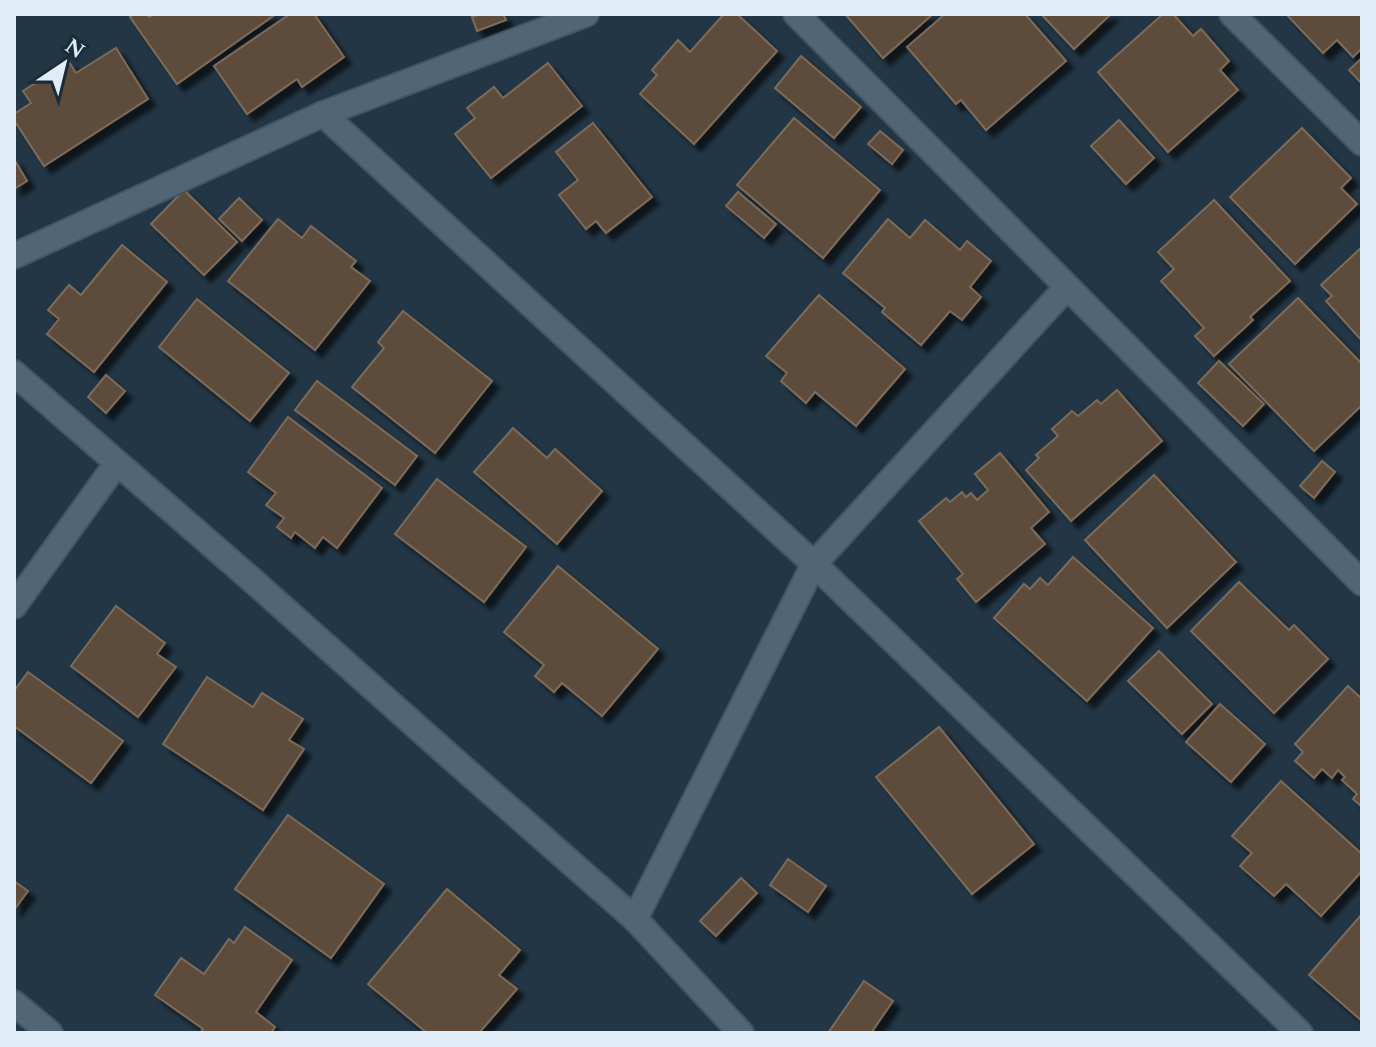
<svg xmlns="http://www.w3.org/2000/svg" width="1376" height="1047" font-family="Spectral,serif">
  <style>
    .building { fill: #5d4c3a; stroke: #7e6b58; stroke-width: 2; filter: url(#shadow) }
    .lines { fill: none; stroke-linecap: round; stroke-linejoin: round }
    .street-casing { stroke: #415360; stroke-width: 28 }
    .street { stroke: #506677; stroke-width: 24 }
  </style>
  <defs>
    <filter id="shadow"><feDropShadow dx="7" dy="7" stdDeviation="2" flood-color="#0009"/></filter>
  </defs>
  <rect width="100%" height="100%" fill="#223645"/>
  <g class="building">
    <polygon points="135,14 146,14 149,17 154,14 276,14 177,84 130,17"/>
    <polygon points="290,14 314,14 344,57 302,87 297,79 247,114 214,66"/>
    <polygon points="480,14 503,14 506,20 477,31 472,17"/>
    <polygon points="724,14 737,14 777,51 694,144 640,94 657,75 652,70 678,40 690,52"/>
    <polygon points="845,14 933,14 883,58"/>
    <polygon points="945,14 1025,14 1066,61 986,130 961,100 956,104 907,47"/>
    <polygon points="1041,14 1111,14 1074,49"/>
    <polygon points="1163,14 1173,14 1193,36 1201,29 1229,61 1220,70 1238,90 1168,152 1098,72"/>
    <polygon points="1286,14 1362,14 1362,48 1353,57 1337,40 1323,53"/>
    <polygon points="116,48 148,99 44,166 14,120 14,114 31,103 23,91 69,62 76,73"/>
    <polygon points="801,56 861,107 834,138 775,88"/>
    <polygon points="1362,58 1362,84 1349,70"/>
    <polygon points="548,63 582,106 491,178 455,134 475,118 467,108 494,87 503,98"/>
    <polygon points="794,118 880,190 823,258 737,185"/>
    <polygon points="1119,120 1154,158 1126,184 1091,146"/>
    <polygon points="593,123 652,197 606,233 596,221 586,229 559,195 578,180 556,152"/>
    <polygon points="1302,128 1351,178 1341,188 1357,204 1295,264 1230,197"/>
    <polygon points="880,131 903,150 892,164 868,144"/>
    <polygon points="14,159 27,181 14,189"/>
    <polygon points="184,190 237,242 204,275 151,224"/>
    <polygon points="738,192 776,224 764,238 726,206"/>
    <polygon points="239,198 262,220 242,241 219,219"/>
    <polygon points="1214,200 1290,281 1250,317 1253,320 1214,356 1195,336 1204,328 1161,281 1174,269 1158,252"/>
    <polygon points="278,219 302,238 311,226 356,261 351,267 370,281 315,350 228,281"/>
    <polygon points="888,219 910,238 925,220 960,250 967,241 991,261 970,287 981,297 962,320 950,311 921,345 882,312 885,308 843,273"/>
    <polygon points="122,245 167,282 94,372 47,334 59,319 48,310 69,285 81,295"/>
    <polygon points="1362,247 1362,341 1326,301 1332,296 1321,285"/>
    <polygon points="819,295 905,369 856,426 815,392 806,403 781,381 787,373 766,356"/>
    <polygon points="1298,298 1362,364 1362,405 1314,451 1229,364"/>
    <polygon points="197,299 289,373 250,421 159,347"/>
    <polygon points="403,311 492,381 435,453 352,387 384,348 378,342"/>
    <polygon points="1219,361 1264,404 1243,426 1198,383"/>
    <polygon points="106,375 125,391 106,413 88,397"/>
    <polygon points="317,381 417,456 395,485 295,410"/>
    <polygon points="1117,390 1162,441 1071,521 1026,470 1039,458 1036,455 1058,436 1052,429 1072,411 1078,416 1097,400 1101,404"/>
    <polygon points="288,417 382,488 337,548 323,537 315,548 295,532 291,538 277,527 284,518 266,505 276,493 248,472"/>
    <polygon points="513,428 547,458 555,449 602,491 557,544 474,472"/>
    <polygon points="1000,453 1049,512 1031,528 1045,544 976,602 957,579 963,574 919,521 946,498 950,502 962,492 966,497 971,493 977,500 988,490 975,474"/>
    <polygon points="1322,461 1335,472 1314,498 1300,486"/>
    <polygon points="1154,475 1236,562 1167,628 1085,540"/>
    <polygon points="437,479 526,547 484,602 395,534"/>
    <polygon points="1073,557 1153,628 1087,701 994,618 1024,584 1030,589 1040,578 1048,585"/>
    <polygon points="558,566 658,649 602,716 562,683 554,692 535,676 544,665 504,632"/>
    <polygon points="1239,582 1289,630 1294,625 1328,659 1274,713 1191,631"/>
    <polygon points="116,606 165,643 157,654 176,667 138,717 71,666"/>
    <polygon points="1159,651 1212,704 1182,734 1128,681"/>
    <polygon points="28,672 123,741 91,783 14,726 14,691"/>
    <polygon points="207,677 253,707 262,693 303,719 289,740 304,749 263,810 163,744"/>
    <polygon points="1348,686 1362,699 1362,807 1353,799 1357,794 1342,780 1345,777 1338,770 1332,778 1322,769 1314,778 1295,761 1303,752 1295,744"/>
    <polygon points="1220,704 1265,744 1231,782 1186,742"/>
    <polygon points="939,727 1034,844 972,894 876,777"/>
    <polygon points="1281,781 1362,854 1362,871 1321,916 1286,884 1274,896 1240,866 1252,853 1232,836"/>
    <polygon points="288,815 384,884 331,958 235,889"/>
    <polygon points="788,859 826,886 808,912 770,885"/>
    <polygon points="741,878 757,893 716,936 700,921"/>
    <polygon points="14,881 28,891 14,910"/>
    <polygon points="447,889 520,950 499,975 517,989 479,1033 427,1033 368,984"/>
    <polygon points="1362,914 1362,1021 1309,975"/>
    <polygon points="245,927 292,960 256,1012 275,1027 271,1033 200,1033 203,1029 155,995 181,958 204,974 229,939 234,943"/>
    <polygon points="864,981 893,1001 871,1033 828,1033"/>
  </g>
  <g class="lines">
    <defs>
      <g id="street">
        <polyline points="796,14 1362,583"/>
        <polyline points="1232,14 1362,143"/>
        <polyline points="323,114 814,564 1300,1033"/>
        <polyline points="14,256 323,114 586,14"/>
        <polyline points="14,373 252,580 454,760 635,919 741,1033"/>
        <polyline points="14,606 117,463"/>
        <polyline points="635,919 814,564 1067,287"/>
        <polyline points="14,1003 50,1033"/>
      </g>
    </defs>
    <use href="#street" class="street-casing"/>
    <use href="#street" class="street"/>
  </g>
  <rect width="1376" height="1047" fill="none" stroke="#e0edf6" stroke-width="32"/>
  <g transform="translate(64 64) rotate(35)" stroke="#182c3a" stroke-width="6" paint-order="stroke">
  <path d="M0-6L14 30L0 20L-14 30Z" fill="#e0edf6"/>
  <text y="-12" font-size="22" font-weight="bold" text-anchor="middle" fill="#e0edf6">N</text>
  </g>
</svg>
